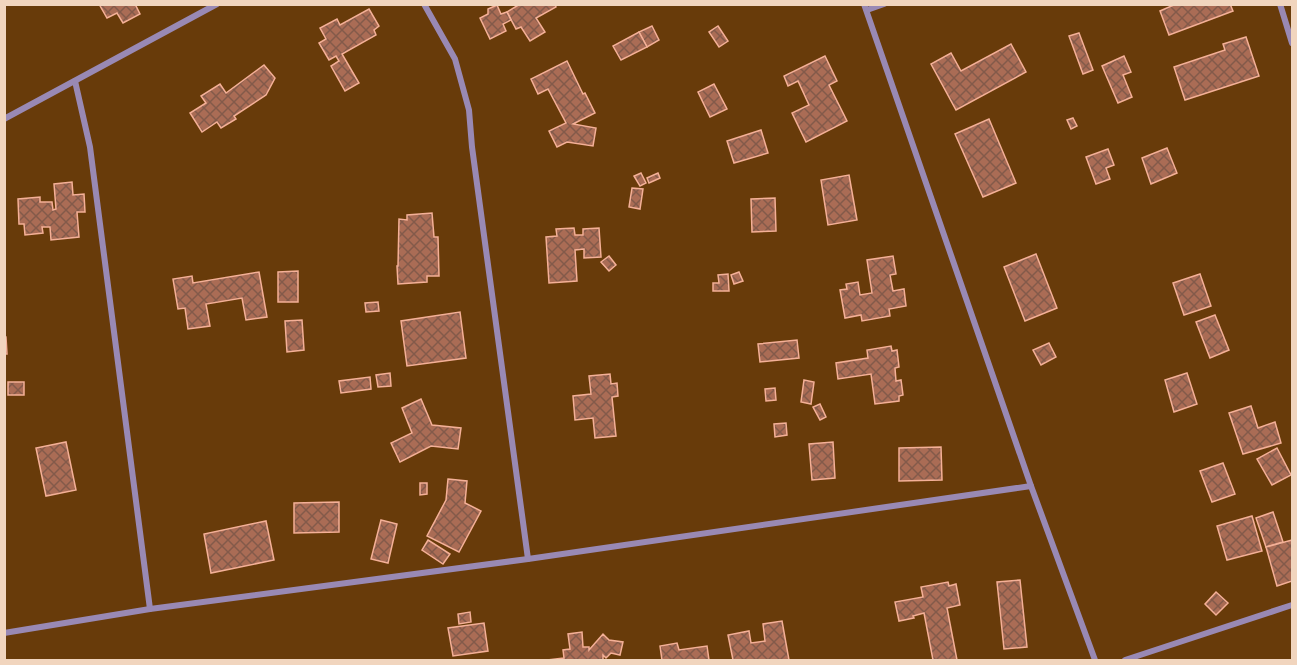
<svg xmlns="http://www.w3.org/2000/svg" width="1297" height="665" font-family="Barlow,sans-serif">
  <style>
    .building { fill: url(#building-cross-hatch); stroke: #f4b097; stroke-width: 1.5 }
    .lines { fill: none; stroke-linecap: round; stroke-linejoin: round }
    .street { stroke: #9989b4; stroke-width: 6 }
  </style>
  <defs>
    <pattern id="building-cross-hatch" width="8" height="8" patternUnits="userSpaceOnUse" patternTransform="scale(1.5)"><rect width="8" height="8" fill="#aa6c55"/><path d="M0 0l8 8M0 8l8-8" fill="none" stroke="#835a4a"/></pattern>
  </defs>
  <rect width="100%" height="100%" fill="#683b0a"/>
  <g class="building">
    <polygon points="99,4 135,4 140,14 123,23 117,13 107,18"/>
    <polygon points="520,4 555,4 556,7 536,18 545,32 530,41 521,27 516,29 507,12"/>
    <polygon points="1176,4 1230,4 1233,11 1169,35 1160,11"/>
    <polygon points="497,5 501,14 507,12 511,20 503,24 506,31 490,39 480,18 488,14 488,9"/>
    <polygon points="369,9 379,26 374,30 376,35 342,54 359,83 345,91 331,66 339,61 336,56 329,60 319,43 326,39 320,28 337,19 340,25"/>
    <polygon points="652,26 659,40 647,47 639,32"/>
    <polygon points="718,26 728,41 719,47 709,32"/>
    <polygon points="639,32 647,47 621,60 613,46"/>
    <polygon points="1079,33 1093,70 1083,74 1069,36"/>
    <polygon points="1246,37 1259,76 1185,100 1174,67 1225,50 1223,44"/>
    <polygon points="1011,44 1026,72 956,110 931,64 951,53 961,71"/>
    <polygon points="825,56 837,81 829,85 847,121 806,142 792,113 809,105 798,81 788,86 784,76"/>
    <polygon points="1124,56 1131,72 1123,75 1132,97 1118,103 1102,66"/>
    <polygon points="567,61 583,94 585,93 595,113 573,124 596,128 593,146 567,142 557,147 549,131 566,123 548,89 538,94 531,79"/>
    <polygon points="264,65 275,78 266,95 234,116 236,119 221,128 217,122 202,132 190,113 206,103 201,96 220,84 226,93"/>
    <polygon points="714,84 727,109 710,117 698,92"/>
    <polygon points="1073,118 1077,126 1071,129 1067,120"/>
    <polygon points="989,119 1016,183 983,197 955,134"/>
    <polygon points="761,130 768,153 734,163 727,141"/>
    <polygon points="1167,148 1177,173 1151,184 1142,158"/>
    <polygon points="1108,149 1114,165 1106,168 1110,179 1096,184 1086,157"/>
    <polygon points="641,173 646,183 640,186 634,176"/>
    <polygon points="658,173 660,178 649,183 647,178"/>
    <polygon points="849,175 857,220 828,225 821,180"/>
    <polygon points="72,182 73,195 84,194 85,212 77,212 79,237 51,240 50,227 42,227 43,233 25,235 24,224 19,224 18,199 40,197 40,202 52,202 53,210 56,209 54,184"/>
    <polygon points="632,188 643,189 640,209 629,207"/>
    <polygon points="775,198 776,231 752,232 751,199"/>
    <polygon points="432,213 434,237 438,237 439,276 427,276 427,282 398,284 397,266 398,266 399,219 407,220 407,215"/>
    <polygon points="574,228 575,235 583,235 583,229 599,228 601,257 584,258 584,249 575,250 577,281 549,283 546,237 557,236 556,229"/>
    <polygon points="1036,254 1057,308 1025,321 1004,267"/>
    <polygon points="609,256 616,265 609,271 601,262"/>
    <polygon points="893,256 896,274 890,275 893,291 904,289 906,306 889,309 890,316 862,321 861,315 845,318 840,290 847,289 846,284 858,282 860,295 872,293 867,260"/>
    <polygon points="298,271 298,302 278,302 278,272"/>
    <polygon points="259,272 267,317 246,320 242,298 206,304 210,326 188,329 185,308 178,309 173,279 192,276 193,283"/>
    <polygon points="739,272 743,281 734,284 731,275"/>
    <polygon points="728,274 729,291 713,291 713,283 719,283 718,275"/>
    <polygon points="1200,274 1211,306 1184,315 1173,283"/>
    <polygon points="378,302 379,311 366,312 365,303"/>
    <polygon points="460,312 466,358 407,366 401,321"/>
    <polygon points="1215,315 1229,350 1210,358 1196,322"/>
    <polygon points="302,320 304,350 287,352 285,321"/>
    <polygon points="4,337 6,337 7,354 4,354"/>
    <polygon points="797,340 799,358 760,362 758,344"/>
    <polygon points="1049,343 1056,357 1041,365 1033,350"/>
    <polygon points="891,346 892,351 897,350 899,367 895,368 896,381 901,380 903,395 899,396 899,401 875,404 871,374 838,379 836,363 868,358 867,350"/>
    <polygon points="390,373 391,386 378,387 376,375"/>
    <polygon points="1187,373 1197,404 1174,412 1165,380"/>
    <polygon points="610,374 611,384 617,383 618,396 612,397 616,436 595,438 593,418 575,420 573,396 591,394 589,376"/>
    <polygon points="370,377 371,389 341,393 339,381"/>
    <polygon points="804,380 814,382 811,404 801,402"/>
    <rect x="8" y="382" width="16" height="13"/>
    <polygon points="775,388 776,400 766,401 765,389"/>
    <polygon points="421,399 432,425 461,428 458,449 431,446 400,462 391,443 412,433 402,408"/>
    <polygon points="820,404 826,417 820,420 813,407"/>
    <polygon points="1251,406 1258,428 1275,422 1281,443 1243,454 1229,413"/>
    <polygon points="786,423 787,435 775,437 774,424"/>
    <polygon points="66,442 76,490 46,496 36,448"/>
    <polygon points="833,442 835,478 812,480 809,444"/>
    <polygon points="941,447 942,480 899,481 899,448"/>
    <polygon points="1277,448 1291,475 1272,485 1257,459"/>
    <polygon points="1223,463 1235,494 1212,502 1200,471"/>
    <polygon points="448,479 467,481 465,503 481,511 459,552 427,536 446,500"/>
    <polygon points="420,483 427,483 427,494 420,495"/>
    <polygon points="339,502 339,532 294,533 294,503"/>
    <polygon points="1273,512 1283,542 1266,547 1256,518"/>
    <polygon points="1252,516 1262,551 1227,560 1217,526"/>
    <polygon points="381,520 397,524 388,563 371,559"/>
    <polygon points="266,521 274,560 211,573 204,534"/>
    <polygon points="428,540 450,554 443,564 422,550"/>
    <polygon points="1292,540 1292,581 1277,586 1266,547"/>
    <polygon points="1020,580 1027,647 1004,649 997,582"/>
    <polygon points="948,582 949,586 956,584 960,605 947,608 957,660 933,660 924,613 913,616 914,618 899,621 895,602 923,597 921,587"/>
    <polygon points="1216,592 1228,603 1216,615 1205,604"/>
    <polygon points="470,612 471,622 459,624 458,614"/>
    <polygon points="782,621 789,660 733,660 728,635 749,631 751,643 765,641 763,624"/>
    <polygon points="484,623 488,651 453,656 448,628"/>
    <polygon points="582,632 583,647 589,647 589,650 603,634 609,640 623,642 620,655 611,653 606,658 603,655 603,660 547,660 564,658 563,650 570,649 568,634"/>
    <polygon points="677,643 679,650 707,646 709,660 662,660 660,646"/>
  </g>
  <g class="lines">
    <g class="street">
      <polyline points="424,4 455,59 469,110 472,147 528,559"/>
      <polyline points="864,4 1031,486 1095,660"/>
      <polyline points="1280,4 1292,43"/>
      <polyline points="867,10 884,4"/>
      <polyline points="75,81 90,147 150,609"/>
      <polyline points="4,119 217,4"/>
      <polyline points="4,633 150,609 528,559 1031,486"/>
      <polyline points="1125,660 1292,605"/>
    </g>
  </g>
  <rect width="1297" height="665" fill="none" stroke="#f1d5be" stroke-width="12"/>
</svg>
